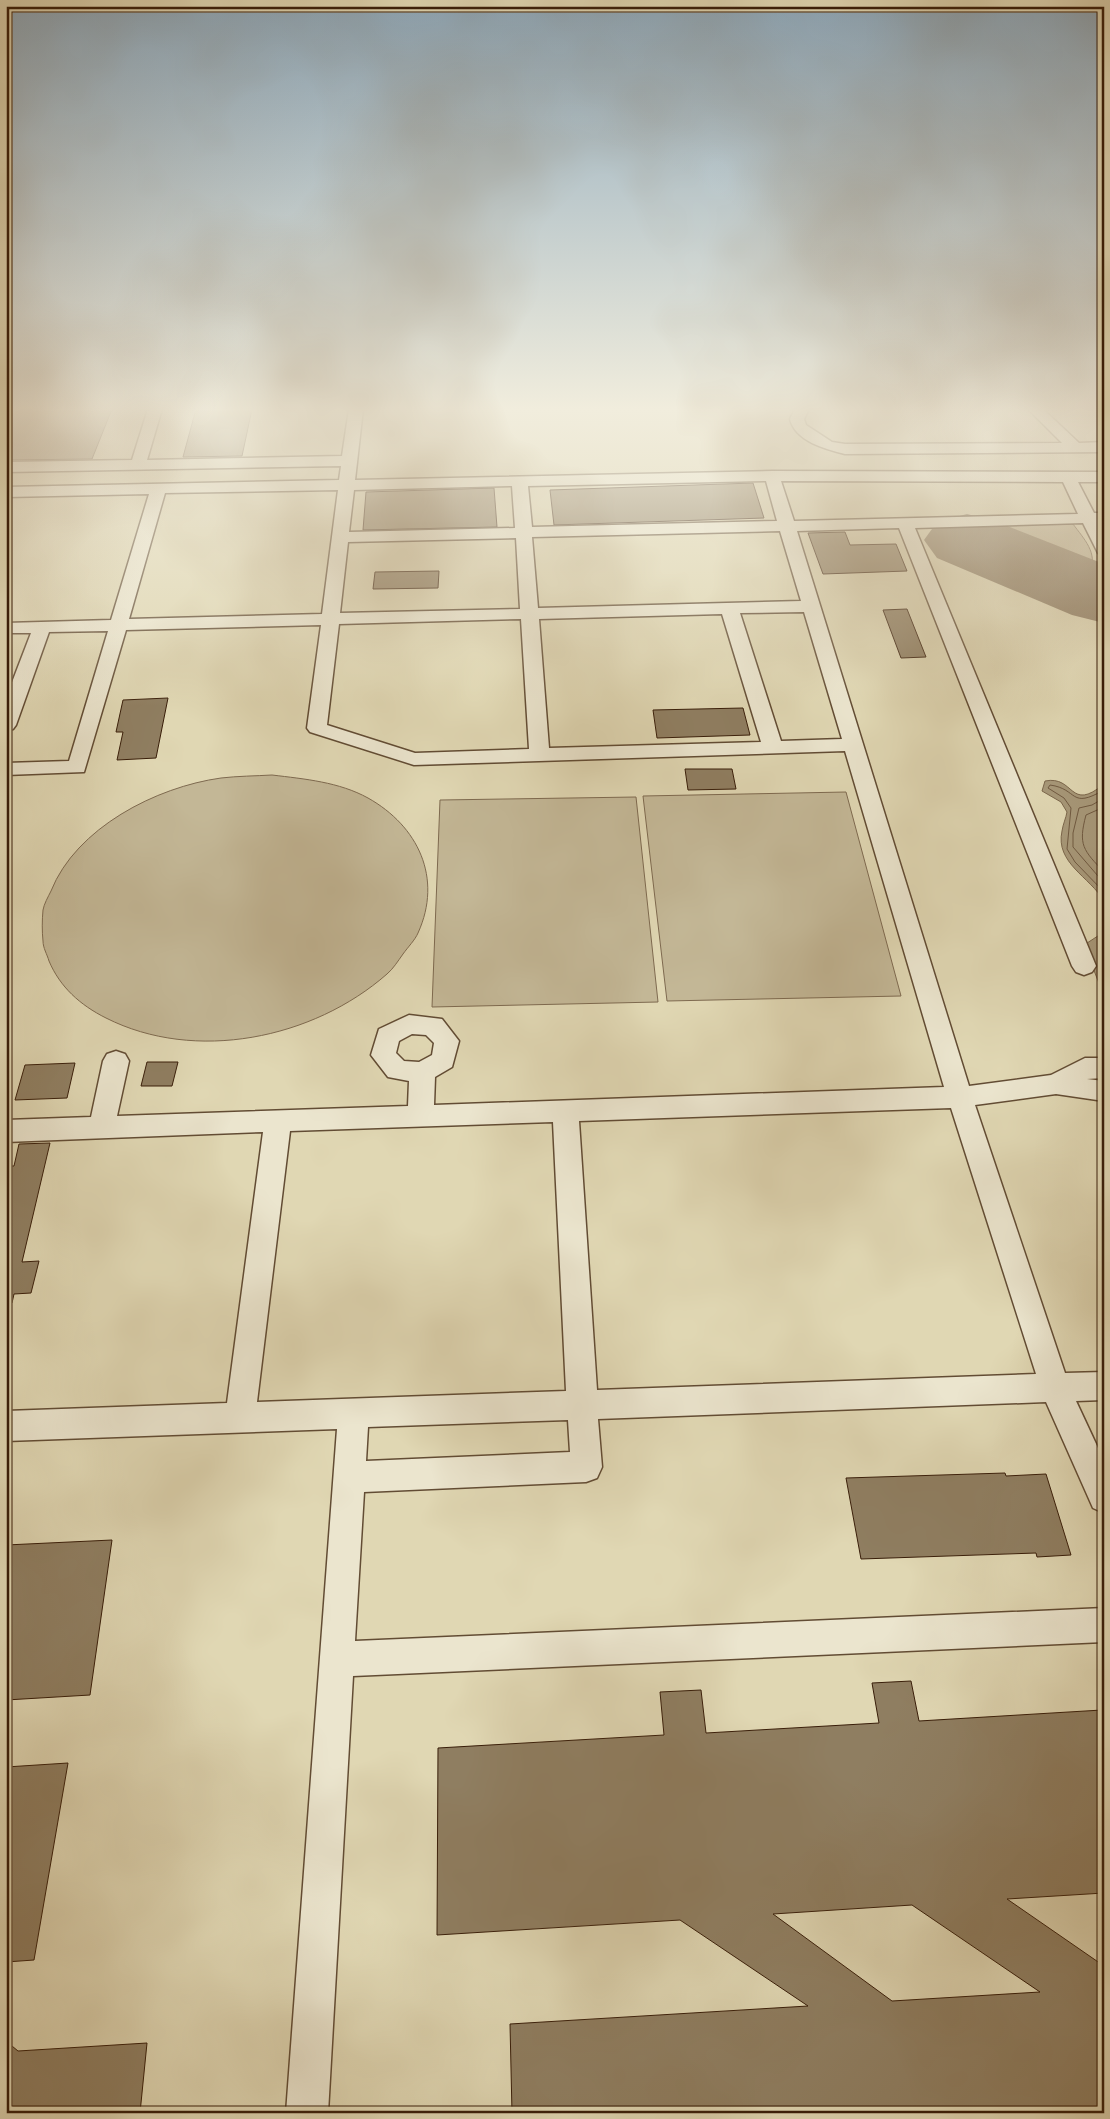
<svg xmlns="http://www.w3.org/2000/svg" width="1110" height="2119" font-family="Alegreya,serif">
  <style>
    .green { fill: #c3b796; stroke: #7e6a50 }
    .water { fill: #a79879; stroke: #7b674c }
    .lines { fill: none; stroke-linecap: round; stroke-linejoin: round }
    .shore { stroke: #705a41; stroke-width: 1 }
    .runway { fill: #8c7a5e; fill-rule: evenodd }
    .building { fill: #8f7e61; stroke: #381d09; fill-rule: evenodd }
    .minor-casing { stroke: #624c34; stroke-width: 3 }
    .minor { fill: #ebe5ce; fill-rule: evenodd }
  </style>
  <rect width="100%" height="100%" fill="#e0d7b3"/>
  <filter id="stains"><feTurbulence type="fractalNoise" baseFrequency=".004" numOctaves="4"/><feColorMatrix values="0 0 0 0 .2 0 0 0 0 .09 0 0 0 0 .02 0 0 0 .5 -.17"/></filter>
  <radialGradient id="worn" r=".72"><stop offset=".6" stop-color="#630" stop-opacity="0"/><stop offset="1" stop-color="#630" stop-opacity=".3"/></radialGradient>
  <g class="green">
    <path d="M1073 524C1084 539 1098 553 1090 571L981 525Z"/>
    <path d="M272 775C305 779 339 782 368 798 418 826 443 878 418 933 415 940 408 947 403 954 398 961 393 969 387 974 313 1039 195 1063 106 1018 80 1005 60 987 49 961 47 954 43 948 43 941 42 932 42 920 43 910 44 904 48 897 51 891 76 828 156 787 221 778 238 776 255 776 272 775Z"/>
    <polygon points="846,792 901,996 667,1001 643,796"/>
    <polygon points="636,797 658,1002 432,1007 440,800"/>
  </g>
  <g class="water">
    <path d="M1045 781C1075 775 1069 813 1104 784V901C1090 877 1055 863 1062 831 1063 824 1066 818 1067 812L1061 802 1042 791Z"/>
    <polygon points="1104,932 1104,996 1084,945"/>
  </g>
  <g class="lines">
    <g class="shore">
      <path d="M1104 790C1069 810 1079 789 1050 785L1048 788 1064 798 1071 808 1067 849 1075 862 1104 892"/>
      <polyline points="1104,798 1092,805 1079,808 1073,833 1073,847 1104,883"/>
      <path d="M1104 807 1086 815C1078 845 1083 850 1104 872"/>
    </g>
    <polygon class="runway" points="967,514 997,522 1104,564 1104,623 1072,615 937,558 924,540 937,522"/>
  </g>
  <g class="building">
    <polygon points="6,409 112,409 92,459 6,460"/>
    <polygon points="196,409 252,409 242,456 183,457"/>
    <polygon points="753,483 764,518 554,525 550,490"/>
    <polygon points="494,488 497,527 363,530 366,492"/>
    <polygon points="845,532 850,545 896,544 907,571 823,574 808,533"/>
    <polygon points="439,571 438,588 373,589 375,572"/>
    <polygon points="907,609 926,657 901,658 883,610"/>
    <polygon points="168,698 156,758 117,760 123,732 116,732 123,700"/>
    <polygon points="743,708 750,735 657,738 653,710"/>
    <polygon points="685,769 732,769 736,789 688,790"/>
    <polygon points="147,1062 178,1062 172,1086 141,1086"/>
    <polygon points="75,1063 67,1098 15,1100 25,1065"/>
    <polygon points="50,1143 22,1262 39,1261 31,1293 14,1294 12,1303 6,1302 6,1166 14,1166 19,1144"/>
    <polygon points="1005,1473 1006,1476 1046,1474 1071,1555 1037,1557 1036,1553 861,1559 846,1478"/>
    <polygon points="112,1540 90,1695 6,1700 6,1545"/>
    <path d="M911 1681 919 1721 1102 1710 1104 1717V1893L1007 1899 1104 1966V2113H512L510 2024 808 2006 680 1920 437 1935 438 1748 664 1735 660 1692 701 1690 706 1733 879 1723 872 1683ZM912 1905 1040 1992 892 2001 773 1914Z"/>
    <polygon points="68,1763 34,1960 6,1962 6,1767"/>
    <polygon points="6,2041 18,2051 147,2043 140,2113 6,2113"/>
  </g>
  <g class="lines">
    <defs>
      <g id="minor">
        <path d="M148 409H162L147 460 342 456 349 409H363L355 480 772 471 1104 472V482H1078L1094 513H1104V523H1099L1104 532V554L1098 553 1083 523 915 528 1096 966 1092 972 1084 975 1076 972 1072 966 899 528 797 531 969 1086 1051 1075 1085 1058H1104V1078L1087 1079 1104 1081V1101L1056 1094 975 1105 1065 1373 1104 1372V1400L1076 1401 1104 1461V1513L1093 1508 1046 1402 598 1419 602 1467 597 1478 586 1482 364 1492 355 1641 1104 1608V1642L353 1676 328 2113H286L337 1429 6 1441V1411L227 1403 263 1132 6 1142V1120L91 1117 103 1061 107 1054 116 1051 125 1054 129 1061 117 1116 408 1106 409 1081 388 1077 371 1055 379 1029 409 1015 442 1019 459 1041 452 1067 435 1077 434 1105 944 1087 845 751 414 765 310 732 307 728 321 625 126 630 84 772 6 775V763L69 761 108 631 49 632 16 725 13 729 6 731V698L31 633H6V623L111 620 149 494 6 497V487L339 480 341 466 6 472V462L132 460ZM766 481 777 521 532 527 528 486ZM781 481 1063 482 1078 514 794 521ZM512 486 515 528 349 532 354 490ZM338 490 322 614 129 619 165 493ZM780 531 801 601 538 608 532 537ZM516 538 520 609 340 613 348 542ZM804 612 842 739 781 741 740 613ZM722 614 761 742 549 748 539 619ZM521 619 529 749 415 753 327 725 339 624ZM412 1034 426 1035 434 1043 432 1055 419 1062 404 1061 396 1053 399 1041ZM951 1108 1036 1374 597 1390 579 1121ZM553 1122 566 1391 257 1402 290 1131ZM568 1420 570 1452 366 1461 368 1427Z"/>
        <path d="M795 409H809L804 419 806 425 832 442 845 444 1062 443 1028 409H1043L1079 443 1104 442V452L845 454C825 449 795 441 790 419Z"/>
      </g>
    </defs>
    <use href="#minor" class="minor-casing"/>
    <use href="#minor" class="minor"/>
  </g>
  <linearGradient id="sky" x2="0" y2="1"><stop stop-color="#8ea9bc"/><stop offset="0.58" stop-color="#f1eddd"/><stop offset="1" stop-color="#f1eddd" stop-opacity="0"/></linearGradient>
  <rect width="1110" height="706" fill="url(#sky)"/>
  <rect width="1110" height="2119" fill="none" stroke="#e0d7b3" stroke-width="25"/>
  <rect x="8" y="8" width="1095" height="2104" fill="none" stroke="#381d09" stroke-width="2.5"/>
  <rect x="12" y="12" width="1085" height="2094" fill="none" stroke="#381d09"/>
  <rect width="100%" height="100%" filter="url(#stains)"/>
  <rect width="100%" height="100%" fill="url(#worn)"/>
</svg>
